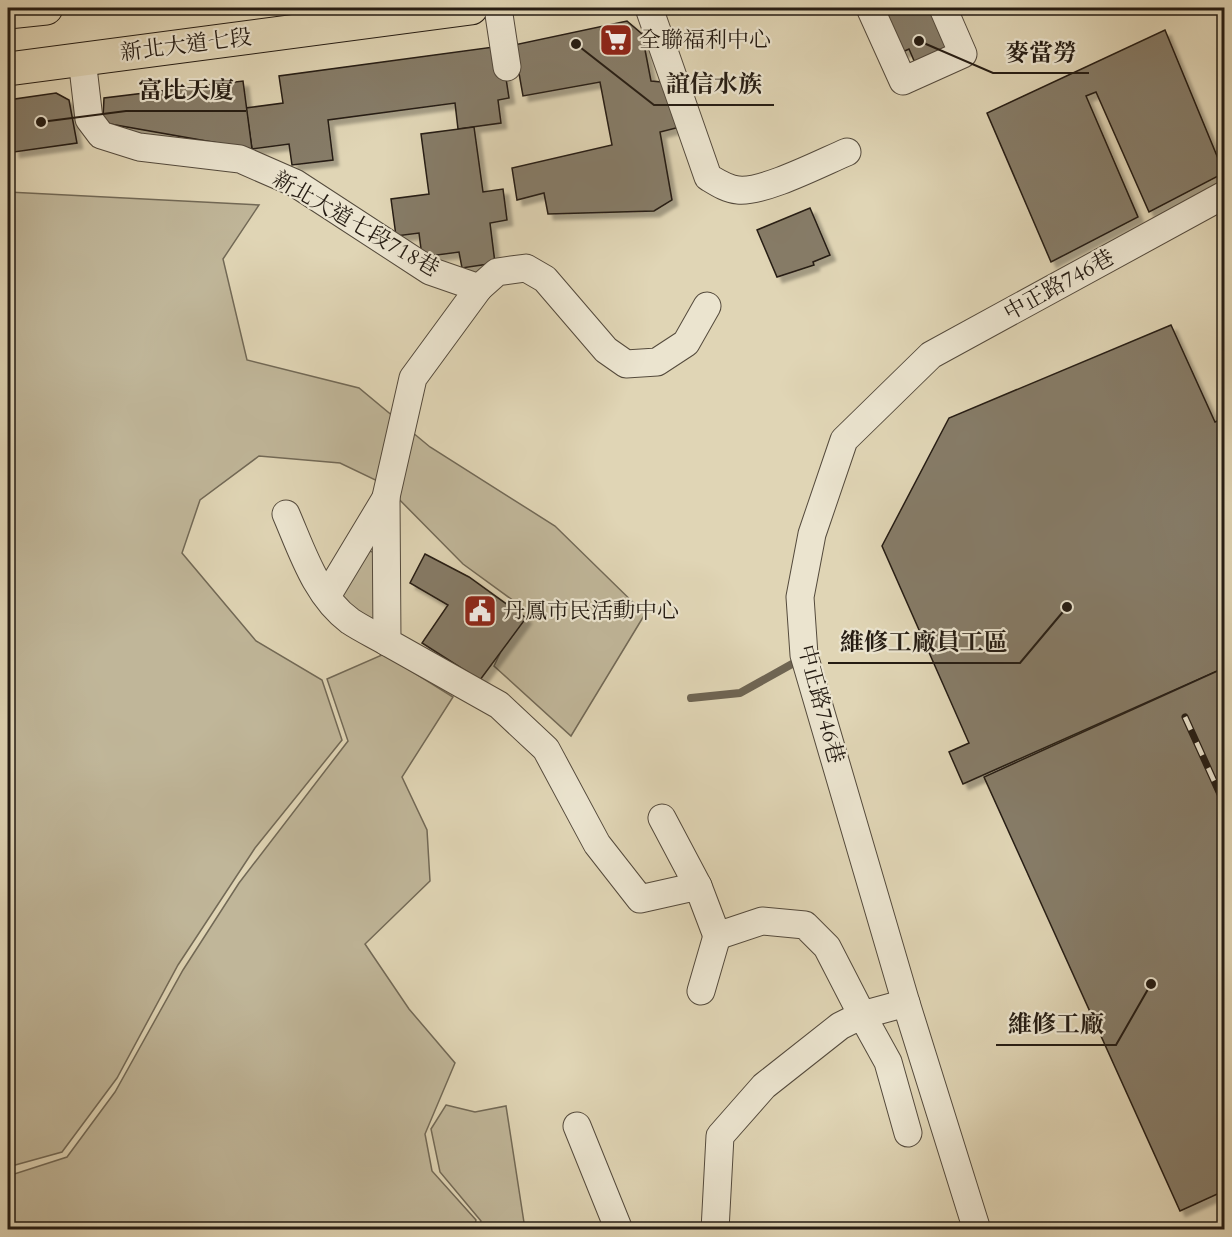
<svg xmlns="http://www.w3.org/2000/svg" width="1232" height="1237" font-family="Cardo,'Noto Serif TC',serif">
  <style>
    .green { fill: #c0b699; stroke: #726956; stroke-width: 1.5 }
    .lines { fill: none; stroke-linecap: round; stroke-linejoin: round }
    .stream { stroke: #6f6553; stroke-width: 8 }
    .building { fill: #867c67; stroke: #251c13; stroke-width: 1.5; filter: url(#shadow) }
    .minor-casing { stroke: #544a3c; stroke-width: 29 }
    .major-casing { stroke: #251c13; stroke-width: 35 }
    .minor { stroke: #ebe4cf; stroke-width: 27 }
    .major { stroke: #e0d5b5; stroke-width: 33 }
    .rail-casing { stroke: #251c13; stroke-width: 7 }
    .rail { stroke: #ebe4cf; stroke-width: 4.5; stroke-dasharray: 14; stroke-linecap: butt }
    .labels { text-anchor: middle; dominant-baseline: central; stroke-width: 4.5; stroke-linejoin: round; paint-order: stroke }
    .poi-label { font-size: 22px; fill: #251c13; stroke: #ebe4cf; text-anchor: start }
    .street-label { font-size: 22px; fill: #251c13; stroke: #ebe4cf }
    .leader { fill: none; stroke: #251c13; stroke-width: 2 }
    .callout-dot { fill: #251c13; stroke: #ebe4cf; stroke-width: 2 }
    .callout-label { font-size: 24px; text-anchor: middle; font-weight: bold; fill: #251c13; stroke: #ebe4cf; stroke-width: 4.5; stroke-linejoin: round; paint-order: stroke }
  </style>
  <defs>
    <filter id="shadow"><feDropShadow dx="5.5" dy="5.5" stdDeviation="1.5" flood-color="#0004"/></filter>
  </defs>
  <rect width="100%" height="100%" fill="#e0d5b5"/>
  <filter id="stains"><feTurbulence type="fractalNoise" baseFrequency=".00333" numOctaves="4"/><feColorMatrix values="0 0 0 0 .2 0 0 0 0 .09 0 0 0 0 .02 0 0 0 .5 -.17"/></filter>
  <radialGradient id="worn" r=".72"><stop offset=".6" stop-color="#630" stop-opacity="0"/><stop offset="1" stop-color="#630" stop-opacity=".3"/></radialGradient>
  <g class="green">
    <polygon points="8,192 259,205 223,259 247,360 359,388 430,447 555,526 645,614 571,736 494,666 522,607 463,564 384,484 340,463 259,456 200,500 182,553 256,641 322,680 342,740 255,848 178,965 117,1078 62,1152 8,1167"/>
    <polygon points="367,550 378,554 377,615 369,624 340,599"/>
    <polygon points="384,654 453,697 402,777 427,830 430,881 365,944 409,1009 455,1063 425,1134 432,1171 476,1220 474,1229 8,1230 8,1176 67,1157 115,1092 183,970 239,883 348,741 327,679"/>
    <polygon points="446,1105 475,1112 506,1106 525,1229 479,1229 481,1221 440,1172 431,1129"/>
  </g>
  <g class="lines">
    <polyline class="stream" points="691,698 740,693 792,664"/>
  </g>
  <g class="building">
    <polygon points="875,8 940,8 953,54 918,70 909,49 896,55"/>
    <polygon points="627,21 642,34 651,81 662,82 680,127 660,132 672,200 654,211 548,214 544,193 517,200 512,168 612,145 600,82 523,96 514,45"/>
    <polygon points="1165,30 1224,173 1149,212 1096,92 1086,96 1138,217 1051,262 987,113"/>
    <polygon points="501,46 509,98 498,100 501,123 458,129 455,103 328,120 333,160 292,165 289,144 252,149 246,108 283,103 279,76"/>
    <polygon points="243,81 252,149 110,124 103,118 104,98"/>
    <polygon points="56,93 69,100 77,143 14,152 12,136 8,137 8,100"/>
    <polygon points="474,127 483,192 503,189 507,220 490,223 495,263 462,268 459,252 422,257 419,233 396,236 391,199 429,194 421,134"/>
    <polygon points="810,208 830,255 813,262 814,265 777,277 757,230"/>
    <polygon points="1171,325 1215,422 1224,418 1224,668 963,784 949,752 969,743 882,546 949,418"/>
    <polygon points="425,554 469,577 526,618 480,680 422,643 448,605 410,583"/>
    <polygon points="1224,668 1224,1191 1180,1211 984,777"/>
  </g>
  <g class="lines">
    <defs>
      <g id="minor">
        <polyline points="498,8 507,67"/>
        <path d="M649 8 708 177C718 183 727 189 738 190 763 193 821 163 847 152"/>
        <polyline points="870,8 903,81 963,54 943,8"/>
        <polyline points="82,59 89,119 101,135 139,147 240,159 295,183 430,271 479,288"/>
        <polyline points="707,306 686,343 657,362 626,364 606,350 545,279 526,268 497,272 479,288 413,378 386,497 387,642 499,705 546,749 597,844 640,899 698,886 717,936 762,921 805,925 827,947 862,1015 906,1003"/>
        <path d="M286 514C302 551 316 596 350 621 362 629 375 635 387 642"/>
        <polyline points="327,596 386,498"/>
        <polyline points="662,818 698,886"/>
        <polyline points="701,991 717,936"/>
        <polyline points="577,1126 619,1230"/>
        <polyline points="715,1230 720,1136 764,1086 840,1026 862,1015 888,1062 908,1133"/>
        <polyline points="977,1230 906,1003 804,655 800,597 812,534 844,440 931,355 1224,195"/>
      </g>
      <g id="major">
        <polyline points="8,12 46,8"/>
        <polyline points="8,69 471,8"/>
      </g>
    </defs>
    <use href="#minor" class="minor-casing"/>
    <use href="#major" class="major-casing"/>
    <use href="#minor" class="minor"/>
    <use href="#major" class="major"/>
    <defs>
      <g id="rail">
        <polyline points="1223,701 1224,705"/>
        <polyline points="1185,717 1224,803"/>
      </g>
    </defs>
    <use href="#rail" class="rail-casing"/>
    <use href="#rail" class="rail"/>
  </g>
  <defs>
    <symbol id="supermarket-square" viewBox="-11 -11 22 22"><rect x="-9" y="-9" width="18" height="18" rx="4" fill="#8f2418" stroke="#ebe4cf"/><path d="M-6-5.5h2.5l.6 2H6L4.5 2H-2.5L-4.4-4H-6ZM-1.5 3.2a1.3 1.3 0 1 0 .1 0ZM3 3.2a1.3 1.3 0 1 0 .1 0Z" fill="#fff"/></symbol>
    <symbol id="civic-square" viewBox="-11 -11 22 22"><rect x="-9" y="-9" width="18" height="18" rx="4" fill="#8f2418" stroke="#ebe4cf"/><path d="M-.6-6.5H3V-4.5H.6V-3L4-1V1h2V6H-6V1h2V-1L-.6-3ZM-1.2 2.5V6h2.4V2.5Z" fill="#fff"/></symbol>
  </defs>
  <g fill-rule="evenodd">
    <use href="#supermarket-square" x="597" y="21" width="38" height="38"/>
    <use href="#civic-square" x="461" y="592" width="38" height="38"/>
  </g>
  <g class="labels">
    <g class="poi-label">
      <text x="639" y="40">全聯福利中心</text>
      <text x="503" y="611">丹鳳市民活動中心</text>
    </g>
    <g class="street-label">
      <text transform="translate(186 45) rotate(-7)">新北大道七段</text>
      <text transform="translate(356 224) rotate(30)">新北大道七段718巷</text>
      <text transform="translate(1059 285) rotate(-29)">中正路746巷</text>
      <text transform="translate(821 704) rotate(75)">中正路746巷</text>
    </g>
  </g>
  <path class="leader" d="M919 41L993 73H1089M576 44L654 105H774M41 122L126 111H246M1067 607L1020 663H828M1151 984L1116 1045H996"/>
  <g class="callout-dot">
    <circle cx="919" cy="41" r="6"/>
    <circle cx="576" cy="44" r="6"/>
    <circle cx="41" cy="122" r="6"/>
    <circle cx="1067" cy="607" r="6"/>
    <circle cx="1151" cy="984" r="6"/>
  </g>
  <g class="callout-label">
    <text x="1041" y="61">麥當勞</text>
    <text x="714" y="92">誼信水族</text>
    <text x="186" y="98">富比天廈</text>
    <text x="924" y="650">維修工廠員工區</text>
    <text x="1056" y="1032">維修工廠</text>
  </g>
  <rect width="1232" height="1237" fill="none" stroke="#e0d5b5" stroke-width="30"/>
  <rect x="9" y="9" width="1214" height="1219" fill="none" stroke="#251c13" stroke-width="3"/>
  <rect x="15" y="15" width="1202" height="1207" fill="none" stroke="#251c13" stroke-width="1.5"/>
  <rect width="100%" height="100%" filter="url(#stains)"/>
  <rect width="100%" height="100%" fill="url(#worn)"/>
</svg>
